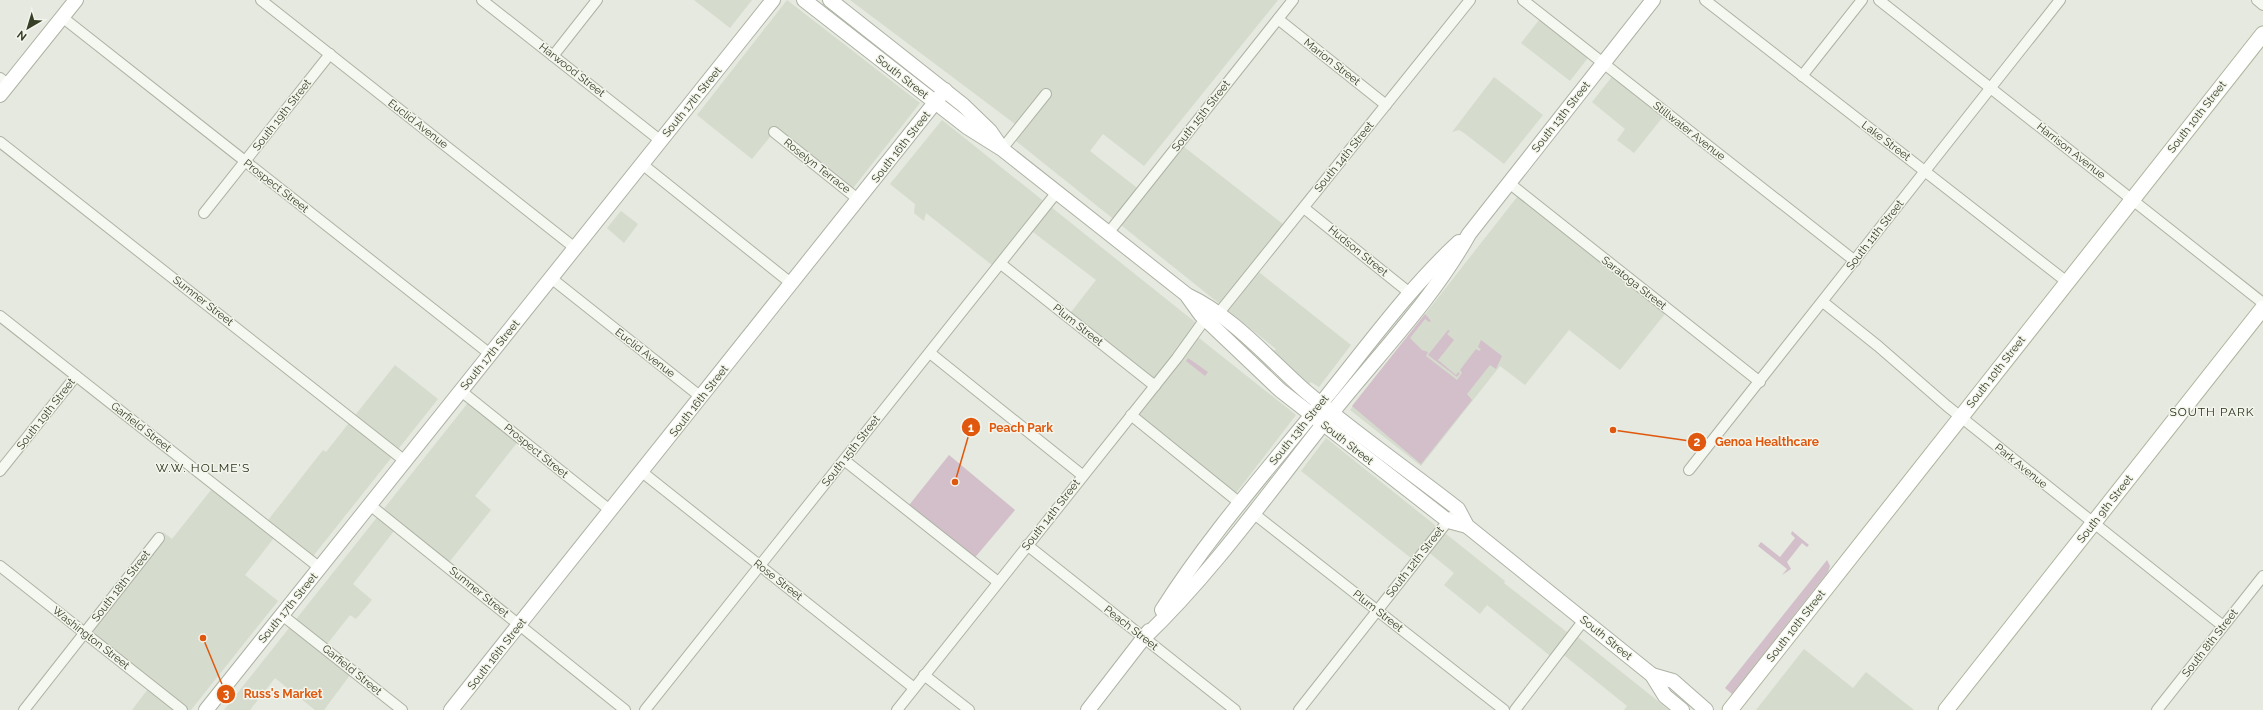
<svg xmlns="http://www.w3.org/2000/svg" width="2263" height="710" font-family="Raleway,sans-serif">
  <style>
    .built { fill: #d5dbcd }
    .green { fill: #d3bfca }
    .lines { fill: none; stroke-linecap: round; stroke-linejoin: round }
    .street-casing { stroke: #adb3a4; stroke-width: 12 }
    .secondary-casing { stroke: #adb3a4; stroke-width: 16 }
    .primary-casing { stroke: #adb59d; stroke-width: 17 }
    .street { stroke: #f5f7f1; stroke-width: 10 }
    .secondary { stroke: #fff; stroke-width: 14 }
    .primary { stroke: #fff; stroke-width: 15 }
    .labels { text-anchor: middle; dominant-baseline: central; stroke-width: 3; stroke-linejoin: round; paint-order: stroke }
    .street-label { font-size: 11px; fill: #374027; stroke: #f4f6ee }
    .neighbourhood-label { font-size: 12px; letter-spacing: 1px; fill: #283119; stroke: #f4f6ee }
    .leader { fill: none; stroke: #df580d; stroke-width: 1.5 }
    .callout-dot { fill: #df580d; stroke: #f4f6ee; stroke-width: 1.5 }
    .mark-label { font-size: 12px; text-anchor: middle; font-weight: bold; fill: #fff }
    .callout-label { font-size: 12px; text-anchor: middle; font-weight: bold; fill: #df580d; stroke: #f4f6ee; stroke-width: 3; stroke-linejoin: round; paint-order: stroke }
  </style>
  <rect width="100%" height="100%" fill="#e5e9df"/>
  <g class="built">
    <polygon points="694,0 752,0 730,28"/>
    <polygon points="787,0 920,103 850,192 774,132 752,159 697,115"/>
    <polygon points="850,0 1278,0 1144,166 1103,134 1090,151 1141,191 1179,143 1288,228 1255,269 1351,345 1319,387 1311,382 1309,384 1273,352 1276,349 1011,137 1047,92 1043,89 1015,124"/>
    <polygon points="1543,15 1591,54 1570,81 1521,43"/>
    <polygon points="1615,73 1666,113 1634,153 1617,140 1625,129 1592,102"/>
    <polygon points="1494,77 1543,115 1504,164 1464,133 1459,130 1452,132"/>
    <polygon points="942,120 1200,326 1194,334 1296,415 1233,497 1131,415 1155,386 1068,316 1096,280 1029,229 997,269 926,213 924,221 914,213 915,204 890,184"/>
    <polygon points="1521,192 1668,310 1620,370 1569,330 1525,385 1500,366 1421,466 1350,410"/>
    <polygon points="621,211 638,224 624,243 607,228"/>
    <polygon points="395,365 438,399 310,560 277,534 245,575 278,601 191,710 132,710 151,685 84,632 163,532 172,539 215,485 265,524 323,450 326,452"/>
    <polygon points="471,399 520,439 475,496 491,510 446,566 397,527 353,584 372,600 356,619 350,615 324,648 353,671 324,710 315,710 275,678 250,710 224,710"/>
    <polygon points="1326,438 1505,581 1504,583 1572,636 1574,634 1669,710 1624,710 1627,706 1560,652 1554,659 1487,605 1480,614 1444,585 1454,573 1426,550 1416,562 1301,471"/>
    <polygon points="1804,649 1853,688 1866,672 1914,710 1756,710"/>
  </g>
  <g class="green">
    <polygon points="1425,314 1431,321 1429,322 1425,319 1410,338 1422,350 1428,352 1426,356 1457,380 1462,373 1460,370 1476,349 1479,351 1481,349 1478,347 1481,340 1502,356 1496,369 1490,365 1467,394 1472,400 1421,464 1352,406"/>
    <polygon points="1448,330 1450,331 1447,334 1454,340 1438,360 1456,375 1458,372 1460,373 1457,377 1428,355"/>
    <polygon points="1188,358 1208,372 1205,376 1186,361"/>
    <polygon points="949,455 1015,510 972,561 906,509"/>
    <polygon points="1792,531 1809,545 1807,547 1802,543 1787,562 1791,569 1782,575 1787,569 1758,546 1761,542 1780,557 1795,538 1791,534"/>
    <polygon points="1827,560 1830,566 1828,572 1732,694 1725,688"/>
  </g>
  <g class="lines">
    <defs>
      <g id="street">
        <polyline points="261,0 575,248"/>
        <polyline points="482,0 661,141"/>
        <polyline points="1523,0 1855,261"/>
        <polyline points="1705,0 2067,282"/>
        <polyline points="1879,0 2263,303"/>
        <polyline points="2257,0 2263,5"/>
        <polyline points="62,17 490,354"/>
        <polyline points="1278,19 1386,105"/>
        <polyline points="553,56 597,0"/>
        <polyline points="1802,76 1862,0"/>
        <polyline points="0,78 9,85"/>
        <polyline points="774,132 859,200"/>
        <polyline points="0,142 405,461"/>
        <polyline points="1002,149 1046,94"/>
        <polyline points="642,164 792,284"/>
        <polyline points="1509,183 1760,382"/>
        <polyline points="1304,208 1411,294"/>
        <polyline points="204,213 330,54"/>
        <polyline points="1109,232 1293,0"/>
        <polyline points="1001,264 1155,386"/>
        <polyline points="551,278 701,397"/>
        <polyline points="1823,302 1878,346 1947,406 2223,626"/>
        <polyline points="1218,314 1470,0"/>
        <polyline points="0,316 320,568"/>
        <polyline points="930,353 1082,475"/>
        <polyline points="461,391 611,511"/>
        <polyline points="1131,415 1241,504"/>
        <polyline points="844,460 998,582"/>
        <polyline points="1689,470 2060,0"/>
        <polyline points="0,471 76,376"/>
        <polyline points="642,472 914,688"/>
        <polyline points="370,505 625,710"/>
        <polyline points="1253,513 1504,710"/>
        <polyline points="1027,545 1235,710"/>
        <polyline points="0,566 182,710"/>
        <polyline points="282,615 402,710"/>
        <polyline points="924,675 969,710"/>
        <polyline points="24,710 159,538"/>
        <polyline points="645,710 1057,192"/>
        <polyline points="897,710 1177,358 1205,319"/>
        <polyline points="1299,710 1451,517"/>
        <polyline points="1515,710 1584,620"/>
        <polyline points="2157,710 2263,576"/>
      </g>
      <g id="secondary">
        <path d="M804 0 967 127 1002 149 1187 295C1232 316 1267 357 1304 390 1353 432 1407 469 1458 509L1467 526 1652 675 1665 696 1682 710"/>
        <polyline points="830,0 963,105 990,131 1001,147"/>
        <polyline points="0,95 76,0"/>
        <polyline points="1188,297 1201,315 1280,390 1448,521 1467,526"/>
        <path d="M1162 610C1210 534 1271 466 1327 396 1368 345 1411 286 1459 242"/>
        <path d="M1144 638C1214 571 1271 489 1331 414 1378 355 1433 299 1469 234L1653 0"/>
        <polyline points="1652,675 1673,681 1706,710"/>
        <polyline points="206,710 773,0"/>
        <polyline points="451,710 945,90"/>
        <polyline points="1088,710 1149,631"/>
      </g>
      <g id="primary">
        <polyline points="1730,710 2263,34"/>
        <polyline points="1946,710 2263,308"/>
      </g>
    </defs>
    <use href="#street" class="street-casing"/>
    <use href="#secondary" class="secondary-casing"/>
    <use href="#primary" class="primary-casing"/>
    <use href="#street" class="street"/>
    <use href="#secondary" class="secondary"/>
    <use href="#primary" class="primary"/>
  </g>
  <g class="labels">
    <g class="street-label">
      <text transform="translate(1332 62) rotate(38)">Marion Street</text>
      <text transform="translate(572 70) rotate(38)">Harwood Street</text>
      <text transform="translate(902 77) rotate(38)">South Street</text>
      <text transform="translate(692 102) rotate(-51)">South 17th Street</text>
      <text transform="translate(282 115) rotate(-52)">South 19th Street</text>
      <text transform="translate(1201 116) rotate(-52)">South 15th Street</text>
      <text transform="translate(1561 117) rotate(-52)">South 13th Street</text>
      <text transform="translate(2197 117) rotate(-52)">South 10th Street</text>
      <text transform="translate(418 124) rotate(38)">Euclid Avenue</text>
      <text transform="translate(1689 131) rotate(38)">Stillwater Avenue</text>
      <text transform="translate(1886 141) rotate(37)">Lake Street</text>
      <text transform="translate(901 147) rotate(-52)">South 16th Street</text>
      <text transform="translate(2071 151) rotate(38)">Harrison Avenue</text>
      <text transform="translate(1344 157) rotate(-51)">South 14th Street</text>
      <text transform="translate(817 166) rotate(38)">Roselyn Terrace</text>
      <text transform="translate(276 186) rotate(38)">Prospect Street</text>
      <text transform="translate(1875 235) rotate(-52)">South 11th Street</text>
      <text transform="translate(1358 251) rotate(39)">Hudson Street</text>
      <text transform="translate(1634 283) rotate(38)">Saratoga Street</text>
      <text transform="translate(203 301) rotate(38)">Sumner Street</text>
      <text transform="translate(1078 325) rotate(38)">Plum Street</text>
      <text transform="translate(645 353) rotate(38)">Euclid Avenue</text>
      <text transform="translate(490 355) rotate(-51)">South 17th Street</text>
      <text transform="translate(1996 372) rotate(-52)">South 10th Street</text>
      <text transform="translate(699 401) rotate(-52)">South 16th Street</text>
      <text transform="translate(46 414) rotate(-52)">South 19th Street</text>
      <text transform="translate(141 427) rotate(38)">Garfield Street</text>
      <text transform="translate(1299 430) rotate(-51)">South 13th Street</text>
      <text transform="translate(1347 443) rotate(38)">South Street</text>
      <text transform="translate(536 451) rotate(39)">Prospect Street</text>
      <text transform="translate(851 451) rotate(-52)">South 15th Street</text>
      <text transform="translate(2021 466) rotate(39)">Park Avenue</text>
      <text transform="translate(2105 509) rotate(-52)">South 9th Street</text>
      <text transform="translate(1051 515) rotate(-52)">South 14th Street</text>
      <text transform="translate(1415 562) rotate(-52)">South 12th Street</text>
      <text transform="translate(778 580) rotate(38)">Rose Street</text>
      <text transform="translate(121 586) rotate(-52)">South 18th Street</text>
      <text transform="translate(479 592) rotate(39)">Sumner Street</text>
      <text transform="translate(288 608) rotate(-51)">South 17th Street</text>
      <text transform="translate(1378 611) rotate(38)">Plum Street</text>
      <text transform="translate(1796 626) rotate(-52)">South 10th Street</text>
      <text transform="translate(1131 628) rotate(38)">Peach Street</text>
      <text transform="translate(91 638) rotate(38)">Washington Street</text>
      <text transform="translate(1606 638) rotate(39)">South Street</text>
      <text transform="translate(2210 643) rotate(-52)">South 8th Street</text>
      <text transform="translate(497 654) rotate(-52)">South 16th Street</text>
      <text transform="translate(352 670) rotate(39)">Garfield Street</text>
    </g>
    <g class="neighbourhood-label">
      <text x="2212" y="412">SOUTH PARK</text>
      <text x="203" y="468">W.W. HOLME'S</text>
    </g>
  </g>
  <path class="leader" d="M955 482L971 427M1613 430L1697 442M203 638L226 694"/>
  <g class="callout-dot">
    <circle cx="955" cy="482" r="4"/>
    <circle cx="1613" cy="430" r="4"/>
    <circle cx="203" cy="638" r="4"/>
    <circle cx="971" cy="427" r="10"/>
    <circle cx="1697" cy="442" r="10"/>
    <circle cx="226" cy="694" r="10"/>
  </g>
  <g class="mark-label">
    <text x="971" y="432">1</text>
    <text x="1697" y="446">2</text>
    <text x="226" y="698">3</text>
  </g>
  <g class="callout-label">
    <text x="1021" y="432">Peach Park</text>
    <text x="1767" y="446">Genoa Healthcare</text>
    <text x="283" y="698">Russ's Market</text>
  </g>
  <g transform="translate(28 28) rotate(218)" stroke="#f4f6ee" stroke-width="3" paint-order="stroke">
  <path d="M0-3L7 15L0 10L-7 15Z" fill="#374027"/>
  <text y="-6" font-size="11" font-weight="bold" text-anchor="middle" fill="#374027">N</text>
  </g>
</svg>
